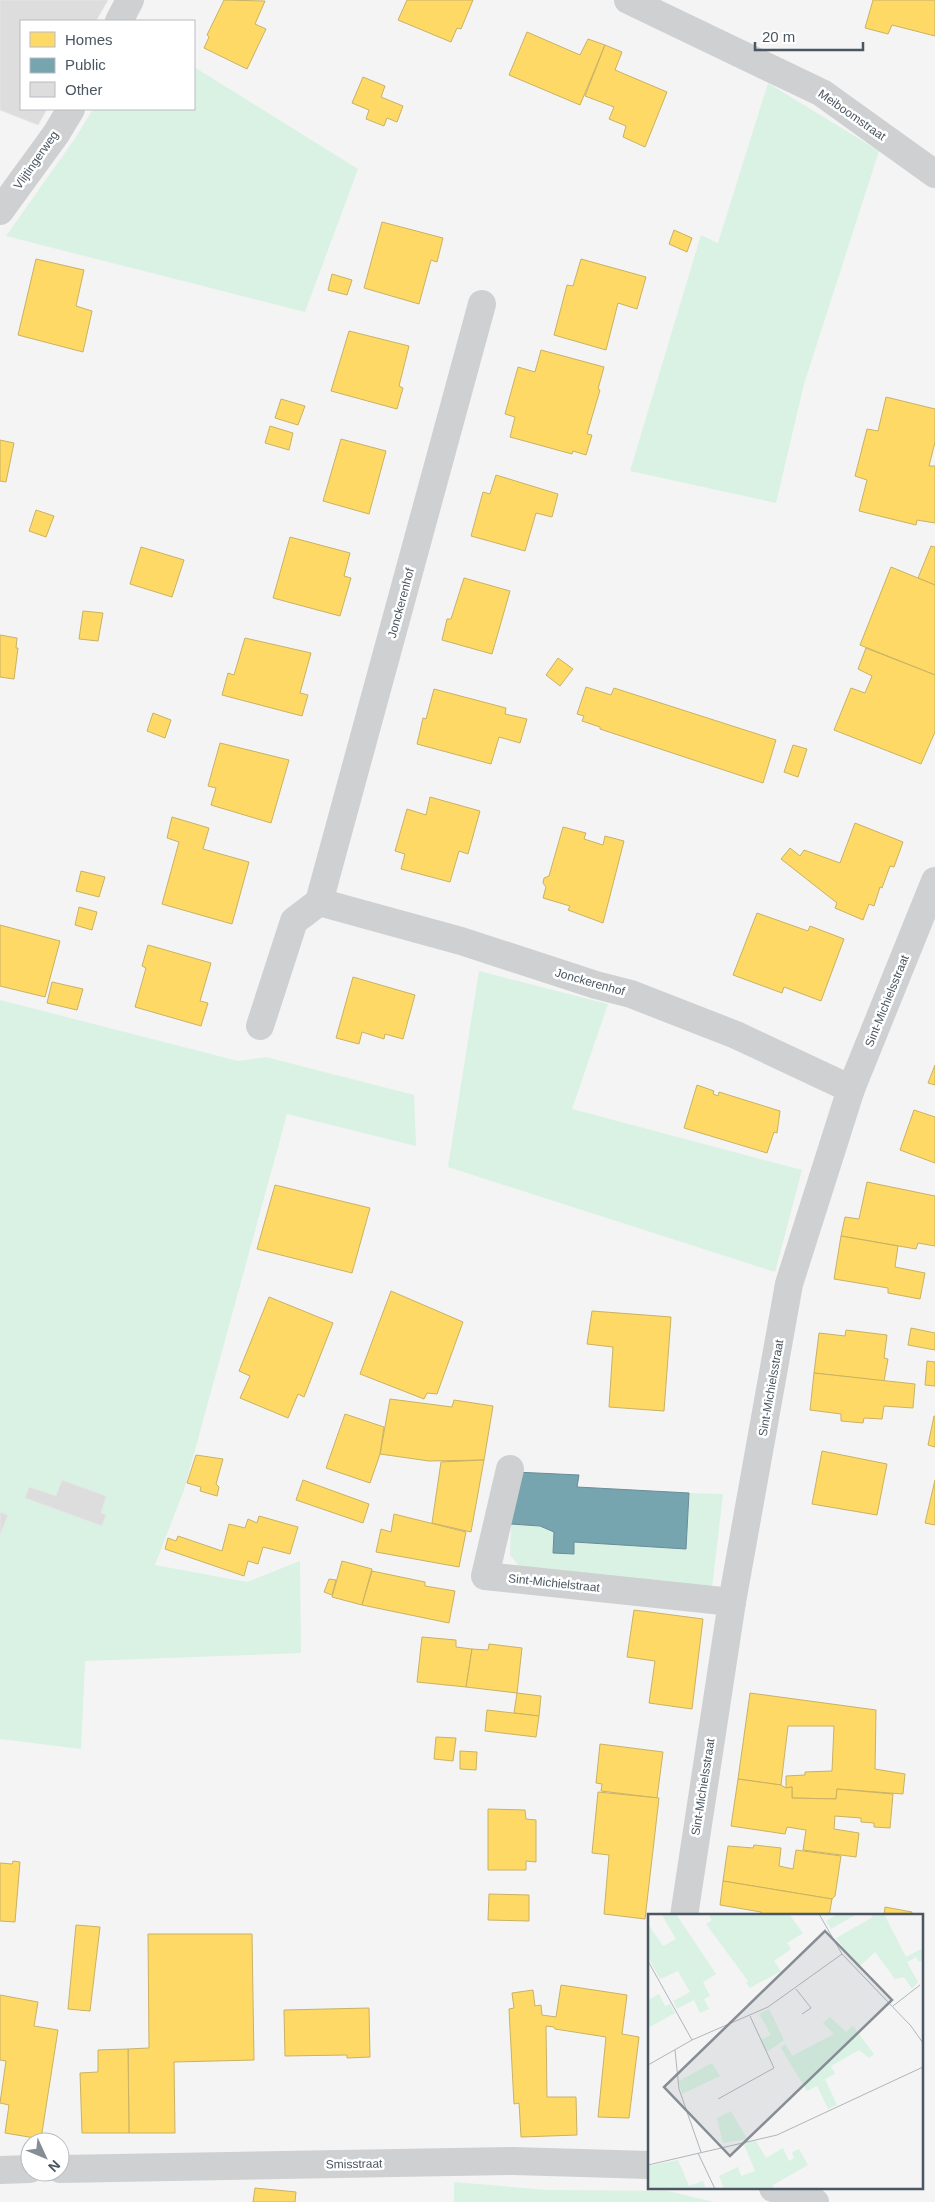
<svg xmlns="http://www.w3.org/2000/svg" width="935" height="2202" font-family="Helvetica,sans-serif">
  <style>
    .green { fill: #d9f2e3 }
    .homes { fill: #ffd966; stroke: #c9b264 }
    .public { fill: #76a5af; stroke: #698d98 }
    .building { fill: #ddddde; stroke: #e5e6e7 }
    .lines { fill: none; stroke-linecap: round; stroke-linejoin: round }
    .minor { stroke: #ced0d2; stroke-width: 28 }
    .labels { text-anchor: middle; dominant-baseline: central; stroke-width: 5; stroke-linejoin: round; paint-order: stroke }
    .street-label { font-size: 12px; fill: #4a5661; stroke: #fff }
    .inset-road { fill: none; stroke: #b0b5b9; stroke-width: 1 }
    .view { fill: #868d94; fill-opacity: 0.15; stroke: #868d94; stroke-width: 2.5 }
    .inset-edge { fill: none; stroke: #4a5661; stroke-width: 2.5 }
  </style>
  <rect width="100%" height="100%" fill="#f4f4f4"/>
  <g class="green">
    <polygon points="194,67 358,169 305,312 6,236 76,137 93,109 194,109"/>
    <polygon points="768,83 879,151 804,384 776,503 630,471 701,235 718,243"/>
    <polygon points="479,971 608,1004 572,1109 802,1170 775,1272 448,1167"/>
    <polygon points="0,1000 238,1061 266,1057 414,1095 416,1146 287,1114 184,1490 155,1565 247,1582 300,1561 301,1653 85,1661 81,1749 0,1739"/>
    <polygon points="689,1493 723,1494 712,1588 524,1572 510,1555 511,1524 540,1526 554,1532 553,1553 573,1554 574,1542 686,1549"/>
    <polygon points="454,2182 547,2190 668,2191 714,2202 454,2202"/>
  </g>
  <g class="homes">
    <polygon points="224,0 265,1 255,24 266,29 247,69 204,48 209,37 207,35"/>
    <polygon points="407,0 473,0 461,29 457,28 451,42 398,20"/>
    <polygon points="873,0 935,0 935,36 892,25 888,34 865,28"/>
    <polygon points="527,32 580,55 588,39 605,45 580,105 509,75"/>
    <polygon points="605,45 622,52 615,70 667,92 645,147 623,137 626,126 609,119 614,107 585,96"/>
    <polygon points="363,77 385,86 381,97 403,106 397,122 387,118 384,126 366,119 369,110 352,103"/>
    <polygon points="382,222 443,238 437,262 431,260 419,304 364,288"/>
    <polygon points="674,230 692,238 687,252 669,244"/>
    <polygon points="36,259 84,270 76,306 92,311 83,352 18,335"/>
    <polygon points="581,259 646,277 637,309 618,303 606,350 554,335 567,285 573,286"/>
    <polygon points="332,274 352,280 347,295 328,290"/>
    <polygon points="349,331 409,346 399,386 403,388 397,409 331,391"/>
    <polygon points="541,350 604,367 598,389 600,390 587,434 592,435 586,455 573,451 572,454 510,437 515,417 505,414 518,367 535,372"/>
    <polygon points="886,397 935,409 935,442 929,466 935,466 935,523 917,520 916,525 859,511 867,480 855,476 867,429 878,431"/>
    <polygon points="281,399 305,406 298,425 275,418"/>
    <polygon points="270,426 293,433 289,450 265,443"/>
    <polygon points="341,439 386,451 369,514 323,501"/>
    <polygon points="0,440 14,443 6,482 0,481"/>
    <polygon points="496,475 558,494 552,517 536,513 525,551 471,536 483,492 490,494"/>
    <polygon points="36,510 54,516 46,537 29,531"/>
    <polygon points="290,537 350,553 344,576 351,578 340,616 273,598"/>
    <polygon points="931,546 935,547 935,585 918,578"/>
    <polygon points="141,547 184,560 172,597 130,584"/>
    <polygon points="891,567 935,585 935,675 860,645"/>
    <polygon points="464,578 510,591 492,654 442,640 447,619 451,619"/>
    <polygon points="83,611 103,613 98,641 79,639"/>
    <polygon points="0,635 17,638 16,648 18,648 14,679 0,677"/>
    <polygon points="245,638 311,653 300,693 308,695 302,716 222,695 228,673 234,675"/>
    <polygon points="866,648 935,675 935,732 921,764 834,730 851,688 865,693 872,676 858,669"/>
    <polygon points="558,658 573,669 560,686 546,675"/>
    <polygon points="586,687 611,695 614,688 776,740 763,783 600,729 600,727 582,721 584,716 577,714"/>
    <polygon points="434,689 506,708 505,714 527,719 520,743 499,737 491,764 417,744 423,718 426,719"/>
    <polygon points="153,713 171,720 165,738 147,731"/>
    <polygon points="220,743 289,760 271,823 211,805 216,788 208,786"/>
    <polygon points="793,745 807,749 798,777 784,772"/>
    <polygon points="430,797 480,811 468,854 459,851 450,882 401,869 405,854 395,851 407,809 426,815"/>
    <polygon points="172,817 209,828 203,849 249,862 232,924 162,904 179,842 167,838"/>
    <polygon points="855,823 903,842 894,867 890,866 882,888 880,887 874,906 869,904 863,920 835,908 837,903 781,859 790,848 800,856 804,850 840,863"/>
    <polygon points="563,827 586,833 584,839 603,845 605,836 624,841 603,923 568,910 570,906 543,898 546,887 543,883 544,878 549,876"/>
    <polygon points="81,871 105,877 99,897 76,891"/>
    <polygon points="79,907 97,912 92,930 75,925"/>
    <polygon points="757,913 808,931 810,926 844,939 821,1001 784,987 782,993 733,975"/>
    <polygon points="0,925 60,941 45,997 0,986"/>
    <polygon points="148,945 211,963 200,1001 208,1003 201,1026 135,1007 146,968 142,966"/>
    <polygon points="353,977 415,995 403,1039 385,1034 384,1039 362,1032 359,1044 336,1038"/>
    <polygon points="52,982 83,989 77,1010 47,1003"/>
    <polygon points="935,1065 935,1085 928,1083"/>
    <polygon points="697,1085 714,1091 713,1094 718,1096 719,1092 780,1111 777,1133 774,1132 767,1153 684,1128"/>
    <polygon points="914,1110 935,1117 935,1163 900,1150"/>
    <polygon points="867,1182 935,1196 935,1246 918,1243 916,1249 841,1236 845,1217 859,1219"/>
    <polygon points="275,1185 370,1208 352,1273 257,1249"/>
    <polygon points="841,1236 898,1246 895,1267 925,1273 920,1299 888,1293 888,1288 834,1279"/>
    <polygon points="391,1291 463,1322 437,1394 427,1393 424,1399 360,1374"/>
    <polygon points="269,1297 333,1323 304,1397 298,1394 288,1418 240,1398 250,1376 239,1371"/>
    <polygon points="592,1311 671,1317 664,1411 609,1407 613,1347 587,1344"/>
    <polygon points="911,1328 935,1333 935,1350 908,1345"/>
    <polygon points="846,1330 887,1335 884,1358 888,1359 884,1381 814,1373 819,1333 845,1336"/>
    <polygon points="927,1361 935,1362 935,1386 925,1385"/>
    <polygon points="814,1373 915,1384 913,1408 884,1406 882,1419 864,1418 863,1423 841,1421 841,1414 810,1410"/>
    <polygon points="390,1399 452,1407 454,1400 493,1406 484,1460 429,1461 380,1454"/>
    <polygon points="345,1414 384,1427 380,1454 370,1483 326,1468"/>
    <polygon points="934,1416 935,1416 935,1447 928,1445"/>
    <polygon points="822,1451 887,1464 877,1515 812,1504"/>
    <polygon points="196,1455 223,1459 216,1484 219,1487 217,1496 200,1491 201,1487 187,1483"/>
    <polygon points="484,1460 471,1532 432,1523 441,1462"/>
    <polygon points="303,1480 369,1504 363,1523 296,1500"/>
    <polygon points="935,1480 935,1525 925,1523"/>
    <polygon points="394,1514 466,1532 459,1567 376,1552 381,1529 391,1532"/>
    <polygon points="259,1516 298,1527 290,1554 263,1547 258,1564 248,1561 244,1576 165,1549 168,1538 176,1541 178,1536 222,1551 229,1524 245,1528 248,1519 257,1523"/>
    <polygon points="342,1561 372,1569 362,1605 332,1597"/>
    <polygon points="372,1571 425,1582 425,1586 455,1591 449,1623 362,1605"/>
    <polygon points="329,1579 336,1580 332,1595 324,1592"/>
    <polygon points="634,1610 703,1619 692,1709 649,1703 655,1661 627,1657"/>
    <polygon points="422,1637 456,1640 456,1647 472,1649 466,1687 417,1682"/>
    <polygon points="489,1644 522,1648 517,1693 466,1687 472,1649 488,1650"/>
    <polygon points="517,1693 541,1696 539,1716 514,1713"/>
    <polygon points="750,1693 876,1710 875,1769 905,1774 903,1794 837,1789 836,1799 792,1798 792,1787 786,1788 786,1776 805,1775 805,1772 832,1771 834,1726 788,1726 781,1785 738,1779"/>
    <polygon points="487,1710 539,1716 536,1737 485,1731"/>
    <polygon points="436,1737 456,1738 453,1761 434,1759"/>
    <polygon points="600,1744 663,1752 657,1798 601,1791 602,1784 596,1783"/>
    <polygon points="460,1751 477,1752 476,1770 460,1769"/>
    <polygon points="738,1779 781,1785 786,1788 792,1787 792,1798 836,1799 837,1789 893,1794 890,1828 874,1827 874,1823 861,1822 861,1818 835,1816 834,1829 859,1833 856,1857 803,1850 806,1830 787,1827 785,1834 731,1826"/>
    <polygon points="598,1792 659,1798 645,1919 604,1914 609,1855 592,1853"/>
    <polygon points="488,1809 525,1810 526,1819 536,1820 536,1862 526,1861 526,1870 488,1870"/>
    <polygon points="754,1845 781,1848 779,1866 793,1869 796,1850 841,1856 835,1896 832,1899 723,1881 728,1846 753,1848"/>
    <polygon points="13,1861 20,1862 15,1922 0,1921 0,1863 12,1864"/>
    <polygon points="723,1881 832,1899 829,1916 760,1916 761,1912 720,1905"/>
    <polygon points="489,1894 529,1895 529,1921 488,1920"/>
    <polygon points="885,1907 912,1912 911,1916 884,1916"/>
    <polygon points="76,1925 100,1927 90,2011 68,2009"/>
    <polygon points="148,1934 252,1934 254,2060 174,2062 175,2133 129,2133 128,2049 149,2048"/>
    <polygon points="561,1985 627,1995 622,2034 639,2037 629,2118 598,2117 606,2037 555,2029 554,2027 546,2026 547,2097 576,2097 577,2135 521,2137 519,2103 514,2104 509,2009 514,2008 512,1993 533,1990 535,2006 541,2005 542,2015 556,2017"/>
    <polygon points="0,1995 38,2002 34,2026 58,2030 41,2139 5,2133 9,2105 0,2103 6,2061 0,2060"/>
    <polygon points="369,2008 370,2057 347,2058 347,2055 285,2056 284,2010"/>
    <polygon points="128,2049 129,2133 82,2133 80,2073 98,2072 98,2050"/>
    <polygon points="255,2188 296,2192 295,2202 253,2202"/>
  </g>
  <polygon class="public" points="515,1472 579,1475 577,1487 689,1493 686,1549 574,1542 574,1554 553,1553 554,1532 540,1526 511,1524"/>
  <g class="building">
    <polygon points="0,0 108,0 96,21 21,21 21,109 47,109 38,125 0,110"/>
    <polygon points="62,1480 106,1496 101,1513 106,1515 102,1526 25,1498 29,1487 56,1496"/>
    <polygon points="0,1512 8,1515 0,1535"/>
  </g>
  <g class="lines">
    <g class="minor">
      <polyline points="628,0 822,93 935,174"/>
      <polyline points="119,21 130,0"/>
      <polyline points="0,211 56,134 71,109"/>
      <polyline points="482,304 319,902 461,941 596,985 631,994 736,1035 851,1089"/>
      <polyline points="260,1026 294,921 319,902"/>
      <polyline points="510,1469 485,1576 732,1602"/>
      <polyline points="684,1916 732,1602 789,1284 851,1089 935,881"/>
      <polyline points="60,2169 513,2161 649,2165"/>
      <polyline points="0,2170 30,2169"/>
      <polyline points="773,2188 815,2202"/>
    </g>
  </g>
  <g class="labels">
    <g class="street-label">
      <text transform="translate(852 115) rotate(35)">Meiboomstraat</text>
      <text transform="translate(36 160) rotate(-55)">Vlijtingerweg</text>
      <text transform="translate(401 603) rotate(-75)">Jonckerenhof</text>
      <text transform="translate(590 982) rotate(16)">Jonckerenhof</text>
      <text transform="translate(887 1001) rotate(-68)">Sint-Michielsstraat</text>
      <text transform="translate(771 1388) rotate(-80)">Sint-Michielsstraat</text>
      <text transform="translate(554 1583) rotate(6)">Sint-Michielstraat</text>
      <text transform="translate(703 1787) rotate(-81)">Sint-Michielsstraat</text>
      <text transform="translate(354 2164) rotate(-1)">Smisstraat</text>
    </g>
  </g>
  <g transform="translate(648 1914)">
    <rect width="275" height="275" fill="#f4f4f4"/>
    <path d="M28 0 68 60 55 68 62 82 56 85 61 95 52 99 46 86 29 95 25 87 42 78 30 57 12 65 0 43V10L15 32 28 25 14 1ZM65 0H141L155 19 139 29 143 35 126 47 133 57 102 74 98 69 100 67 58 10 64 6 61 2ZM190 0H209L183 15 178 7ZM223 0H236L258 43 275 34V46L271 48 268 43 259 48 270 68 264 75 256 63 247 65 227 38 210 54 188 24 225 3ZM11 80 17 92 22 90 27 99 0 114V86ZM121 95 136 126 119 138 113 126 123 121 111 100ZM182 103 198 118 205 112 226 140 221 144 211 136 183 152 187 160 177 165 189 191 180 195 169 172 159 177 133 134 137 130 144 142 186 120 175 109ZM64 149 72 162 34 180 31 167ZM83 197 99 225 75 229 69 204ZM108 227 118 244 135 234 141 247 146 244 144 238 151 235 160 251 125 271 126 275H76L71 262 90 253 93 262 107 257 95 228ZM30 246 41 272 55 267 58 275H0V252Z" fill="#d9f2e3"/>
    <path class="inset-road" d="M171 0 194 40 263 112 275 129M0 47 44 126M148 75 163 94 154 100M245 92 272 71M27 136 31 175 53 238M0 151 44 126 120 93 194 40M70 185 126 154 102 102M50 239 67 275M0 251 129 221 275 153"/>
    <path class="view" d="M177 17 244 86 82 242 16 173Z"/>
    <rect width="275" height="275" class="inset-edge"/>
  </g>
  <rect x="20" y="20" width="175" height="90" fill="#ffffff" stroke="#b7bbc0"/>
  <rect x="30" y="32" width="25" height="15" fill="#ffd966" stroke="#b7bbc0"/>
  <text x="65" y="45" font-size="15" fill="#4a5661">Homes</text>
  <rect x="30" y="58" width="25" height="15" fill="#76a5af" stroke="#b7bbc0"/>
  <text x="65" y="70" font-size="15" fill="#4a5661">Public</text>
  <rect x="30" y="82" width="25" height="15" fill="#ddddde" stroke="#b7bbc0"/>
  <text x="65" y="95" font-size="15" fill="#4a5661">Other</text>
  <g transform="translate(45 2157) rotate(134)"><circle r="24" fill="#ffffff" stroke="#b7bbc0"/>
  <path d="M0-4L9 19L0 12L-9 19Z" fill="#868d94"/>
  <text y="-8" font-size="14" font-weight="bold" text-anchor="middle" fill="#4a5661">N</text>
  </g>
  <path d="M755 42v8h108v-8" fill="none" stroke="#4a5661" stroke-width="2.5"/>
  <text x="762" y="42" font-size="15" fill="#4a5661" stroke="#ffffff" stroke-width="4" paint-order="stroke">20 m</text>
</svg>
